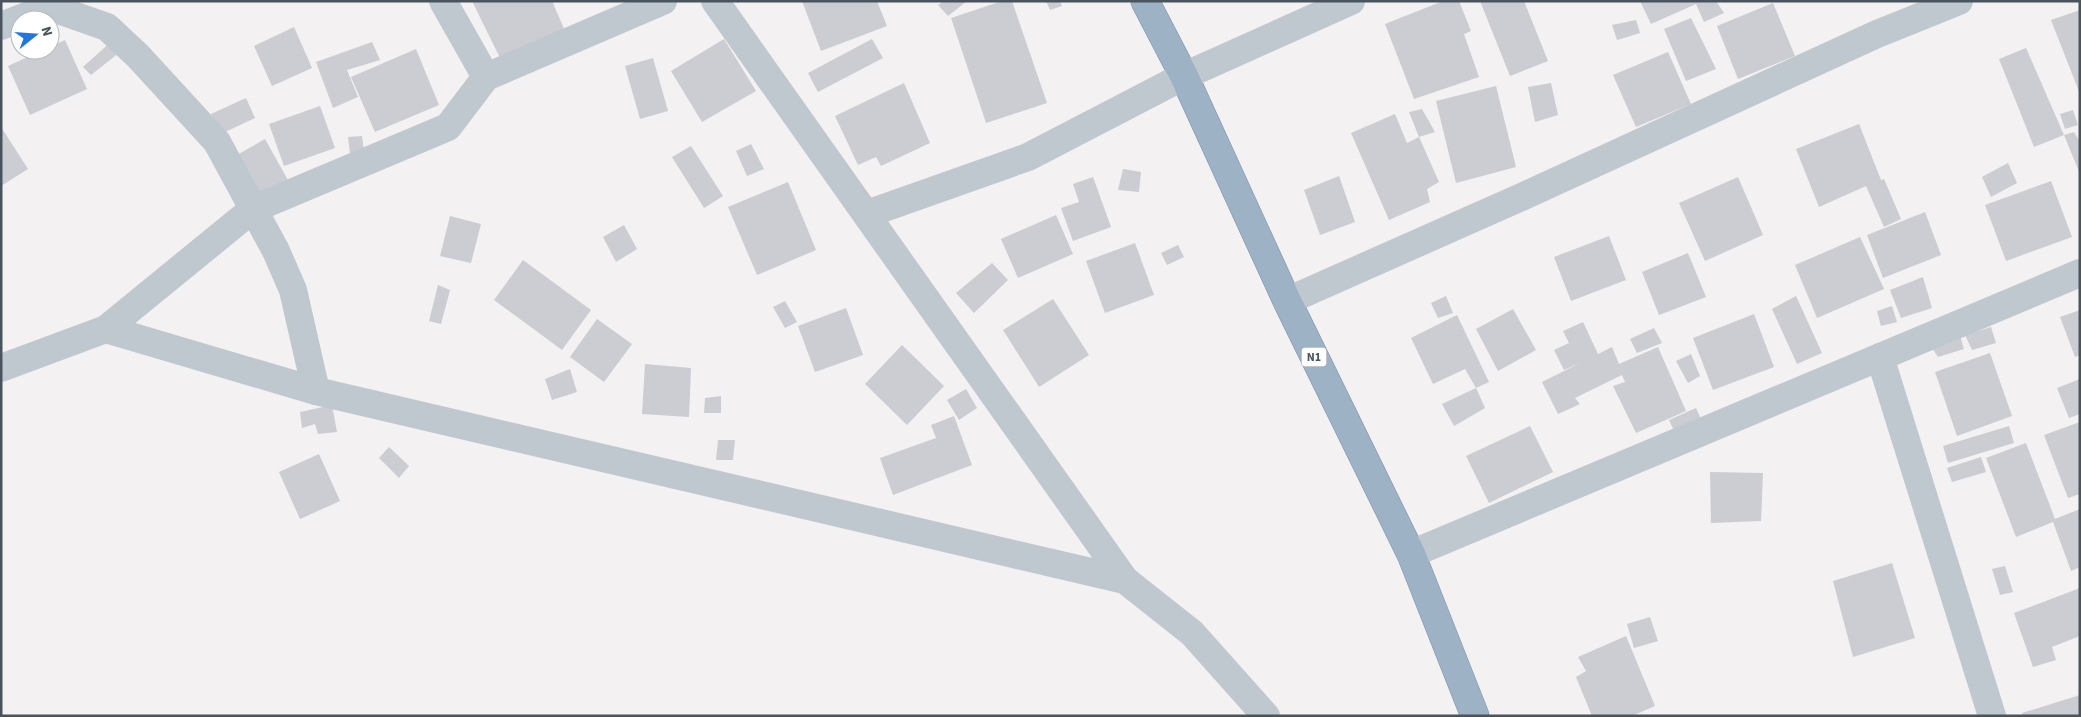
<svg xmlns="http://www.w3.org/2000/svg" width="2081" height="717" font-family="'Source Sans 3',sans-serif">
  <style>
    .building { fill: #cbcdd3 }
    .lines { fill: none; stroke-linecap: round; stroke-linejoin: round }
    .trunk-casing { stroke: #768fa9; stroke-width: 29 }
    .minor { stroke: #bfc8cf; stroke-width: 28 }
    .trunk { stroke: #9eb2c6; stroke-width: 28 }
    .labels { text-anchor: middle; dominant-baseline: central; stroke-width: 5; stroke-linejoin: round; paint-order: stroke }
    .shield { fill: #fff; stroke: #80878e; stroke-width: 1 }
    .shield-label { font-size: 12px; font-weight: bold; fill: #49545e }
  </style>
  <rect width="100%" height="100%" fill="#f3f1f1"/>
  <g class="building">
    <polygon points="472,1 552,1 565,31 502,62"/>
    <polygon points="802,1 877,1 887,26 821,51"/>
    <polygon points="944,1 967,1 948,16 938,5"/>
    <polygon points="1002,1 1012,1 1047,103 986,123 951,18"/>
    <polygon points="1046,1 1060,1 1062,6 1050,10"/>
    <polygon points="1443,1 1459,1 1471,31 1464,34 1479,77 1414,99 1385,24"/>
    <polygon points="1480,1 1524,1 1548,61 1510,76"/>
    <polygon points="1640,1 1716,1 1724,13 1704,22 1696,4 1651,24"/>
    <polygon points="1773,3 1795,56 1738,79 1717,26"/>
    <polygon points="2080,10 2080,94 2051,20"/>
    <polygon points="1691,18 1716,69 1686,81 1664,29"/>
    <polygon points="1636,20 1640,33 1617,40 1612,25"/>
    <polygon points="294,27 312,68 272,86 254,46"/>
    <polygon points="724,39 756,91 702,122 671,71"/>
    <polygon points="872,39 883,58 818,92 808,73"/>
    <polygon points="65,40 87,89 30,115 8,66 43,50 50,50 50,47"/>
    <polygon points="113,40 120,52 91,75 83,67"/>
    <polygon points="372,42 380,60 347,70 358,97 333,108 316,62"/>
    <polygon points="2026,48 2064,135 2034,147 1999,59"/>
    <polygon points="416,49 439,105 375,132 351,77"/>
    <polygon points="1668,52 1691,104 1636,127 1613,75"/>
    <polygon points="653,58 668,111 640,119 625,66"/>
    <polygon points="904,83 930,143 881,166 876,157 858,165 835,116"/>
    <polygon points="1551,83 1558,115 1535,122 1528,87"/>
    <polygon points="1496,86 1516,167 1456,183 1436,101"/>
    <polygon points="246,98 255,118 223,133 211,114"/>
    <polygon points="320,106 335,148 284,166 269,124"/>
    <polygon points="1422,109 1435,132 1419,137 1409,112"/>
    <polygon points="2073,110 2078,125 2065,129 2060,114"/>
    <polygon points="1395,114 1407,143 1419,137 1439,182 1427,189 1430,202 1389,220 1351,133"/>
    <polygon points="1859,124 1881,180 1884,179 1901,219 1884,227 1866,186 1819,207 1796,149"/>
    <polygon points="3,130 28,169 1,186 1,131"/>
    <polygon points="2074,132 2080,142 2080,174 2064,135"/>
    <polygon points="362,136 364,152 350,154 348,137"/>
    <polygon points="265,139 289,182 261,198 237,155"/>
    <polygon points="751,144 764,169 747,176 736,151"/>
    <polygon points="691,146 723,196 704,208 672,157"/>
    <polygon points="2008,163 2017,183 1991,197 1982,177"/>
    <polygon points="1123,169 1141,172 1139,192 1118,190"/>
    <polygon points="1339,176 1355,222 1320,235 1304,190"/>
    <polygon points="1093,177 1111,227 1073,241 1061,208 1079,202 1073,184"/>
    <polygon points="1738,177 1763,235 1705,261 1679,203"/>
    <polygon points="2051,181 2072,237 2006,261 1985,205"/>
    <polygon points="788,182 816,250 757,275 728,207"/>
    <polygon points="1925,212 1941,255 1883,278 1867,235"/>
    <polygon points="1056,215 1073,254 1018,278 1001,239"/>
    <polygon points="450,216 481,224 471,263 440,256"/>
    <polygon points="624,225 637,249 616,262 603,237"/>
    <polygon points="1609,236 1626,280 1571,301 1554,257"/>
    <polygon points="1860,237 1884,289 1817,318 1795,265"/>
    <polygon points="1135,243 1154,295 1105,313 1086,261"/>
    <polygon points="1178,245 1184,257 1167,265 1161,253"/>
    <polygon points="1688,253 1706,297 1659,315 1642,272"/>
    <polygon points="523,260 591,310 562,350 494,300"/>
    <polygon points="992,263 1008,280 974,313 956,293"/>
    <polygon points="1923,277 1932,308 1901,318 1890,290"/>
    <polygon points="438,285 450,290 441,324 429,321"/>
    <polygon points="1446,296 1453,313 1438,318 1431,303"/>
    <polygon points="1796,296 1822,353 1797,364 1772,309"/>
    <polygon points="1053,299 1089,355 1039,387 1003,330"/>
    <polygon points="785,301 797,322 785,328 773,307"/>
    <polygon points="1892,306 1897,322 1881,326 1877,311"/>
    <polygon points="846,308 863,355 815,372 798,326"/>
    <polygon points="1513,309 1536,350 1498,371 1476,329"/>
    <polygon points="2080,310 2080,355 2075,357 2060,317"/>
    <polygon points="1754,314 1774,367 1713,390 1693,338"/>
    <polygon points="1457,315 1489,382 1476,388 1465,369 1433,384 1411,338"/>
    <polygon points="597,319 632,344 604,382 570,357"/>
    <polygon points="1583,322 1598,354 1612,347 1619,364 1658,347 1686,411 1636,433 1613,386 1625,382 1622,375 1575,398 1580,404 1558,414 1542,382 1580,363 1564,370 1554,350 1569,343 1563,331"/>
    <polygon points="1991,327 1996,343 1972,350 1965,335"/>
    <polygon points="1654,328 1662,343 1637,353 1630,339"/>
    <polygon points="1960,336 1964,349 1938,357 1932,348"/>
    <polygon points="902,345 944,386 907,425 865,384"/>
    <polygon points="1990,353 2012,416 1957,436 1935,372"/>
    <polygon points="1691,354 1700,376 1688,383 1676,361"/>
    <polygon points="645,364 691,368 689,417 642,414"/>
    <polygon points="570,369 577,392 552,400 545,379"/>
    <polygon points="2080,379 2080,414 2069,418 2057,388"/>
    <polygon points="1476,388 1485,408 1454,426 1442,404"/>
    <polygon points="966,389 977,408 959,420 947,400"/>
    <polygon points="721,396 721,413 704,413 705,398"/>
    <polygon points="332,405 337,432 318,434 315,424 302,428 300,412"/>
    <polygon points="1696,408 1702,421 1676,435 1669,420"/>
    <polygon points="954,416 972,465 893,495 880,458 936,438 931,425"/>
    <polygon points="2080,422 2080,494 2068,498 2044,435"/>
    <polygon points="1530,426 1553,472 1489,503 1466,456"/>
    <polygon points="2009,426 2014,443 1948,463 1943,446"/>
    <polygon points="718,440 735,440 733,460 716,460"/>
    <polygon points="2026,443 2055,519 2080,509 2080,567 2071,571 2053,522 2016,537 1986,458"/>
    <polygon points="389,447 409,466 399,478 379,458"/>
    <polygon points="319,454 340,501 300,519 279,472"/>
    <polygon points="1981,457 1986,472 1952,482 1947,468"/>
    <polygon points="1710,472 1763,473 1761,521 1711,523"/>
    <polygon points="1892,563 1915,638 1853,657 1833,581"/>
    <polygon points="2005,566 2013,592 2000,595 1992,569"/>
    <polygon points="2080,588 2080,636 2052,647 2056,660 2033,667 2014,613"/>
    <polygon points="1650,617 1658,641 1634,648 1627,624"/>
    <polygon points="1626,636 1655,706 1632,716 1592,716 1576,677 1586,671 1578,657"/>
    <polygon points="2080,695 2080,716 2023,716 2022,713"/>
  </g>
  <g class="lines">
    <defs>
      <polyline id="trunk" points="1145,1 1184,76 1287,301 1411,554 1475,716"/>
    </defs>
    <use href="#trunk" class="trunk-casing"/>
    <g class="minor">
      <polyline points="443,1 486,77 663,1"/>
      <polyline points="715,1 1125,580"/>
      <polyline points="1,26 50,7 107,27 138,56 217,142 276,251 293,290 316,391"/>
      <polyline points="867,214 1028,157 1184,76 1351,1"/>
      <polyline points="1287,301 1526,195 1877,34 1959,1"/>
      <polyline points="106,329 253,209 448,127 486,77"/>
      <polyline points="1880,357 1992,716"/>
      <polyline points="1,368 106,329 316,391 1125,580 1192,633 1266,716"/>
      <polyline points="1411,554 2080,273"/>
    </g>
    <use href="#trunk" class="trunk"/>
  </g>
  <g class="labels">
    <rect class="shield" x="1301.5" y="347.5" width="25" height="19" rx="4"/>
    <g class="shield-label">
      <text x="1314" y="357">N1</text>
    </g>
  </g>
  <rect width="2081" height="717" fill="none" stroke="#49545e" stroke-width="5"/>
  <g transform="translate(35 35) rotate(73)"><circle r="24" fill="#ffffff" stroke="#b6bbbf"/>
  <path d="M0-4L9 19L0 12L-9 19Z" fill="#2075de"/>
  <text y="-8" font-size="14" font-weight="bold" text-anchor="middle" fill="#49545e">N</text>
  </g>
</svg>
